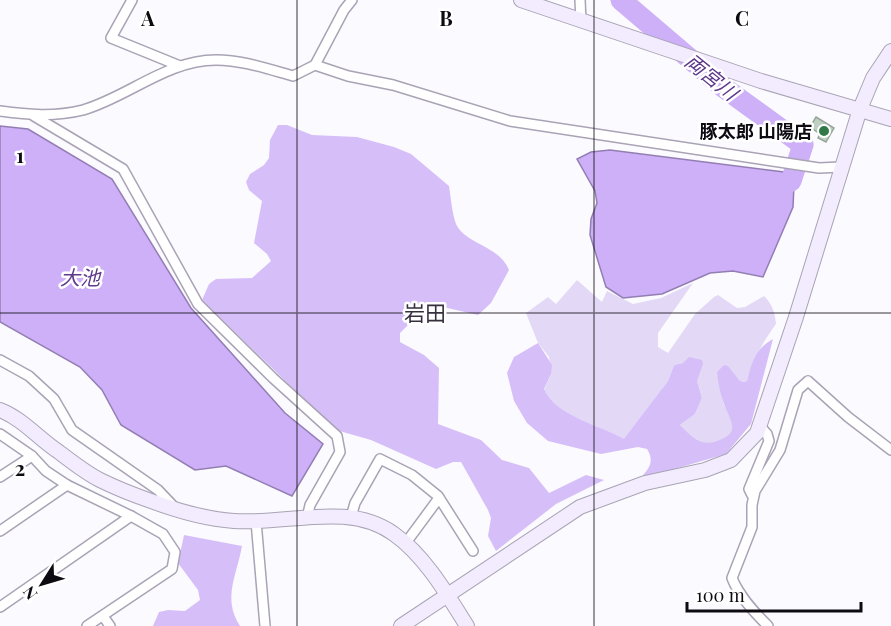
<svg xmlns="http://www.w3.org/2000/svg" width="891" height="626" font-family="'Playfair Display','Noto Sans JP',serif">
  <style>
    .green { fill: #e3d9f6 }
    .forest { fill: #d6bff9 }
    .water { fill: #cdb0f8; stroke: #937eb3; stroke-width: 1.5 }
    .lines { fill: none; stroke-linecap: round; stroke-linejoin: round }
    .river { stroke: #cdb0f8; stroke-width: 21 }
    .building { fill: #bfd0c2; stroke: #97a79a; stroke-width: 1.5 }
    .street-casing { stroke: #a9a3b5; stroke-width: 12 }
    .secondary-casing { stroke: #a9a3b5; stroke-width: 16 }
    .street { stroke: #fff; stroke-width: 9 }
    .secondary { stroke: #f3ecfe; stroke-width: 14 }
    .grid { fill: none; stroke: #0d0b11; stroke-width: 1.5; stroke-opacity: 0.55 }
    .poi-dot { fill: #317a47; stroke: #fff; stroke-width: 2 }
    .labels { text-anchor: middle; dominant-baseline: central; stroke-width: 5; stroke-linejoin: round; paint-order: stroke }
    .poi-label { font-size: 18px; font-weight: bold; fill: #0d0b11; stroke: #fff; text-anchor: end }
    .water-label { font-size: 20px; font-style: italic; fill: #5f398b; stroke: #fff }
    .quarter-label { font-size: 21px; fill: #352f3e; stroke: #fff }
    .grid-label { font-size: 20px; text-anchor: middle; font-weight: bold; fill: #0d0b11; stroke: #fff; stroke-width: 5; stroke-linejoin: round; paint-order: stroke }
  </style>
  <rect width="100%" height="100%" fill="#fbfafe"/>
  <path class="green" d="M577 280 602 302 607 291 633 304 661 298 693 283 658 333V347L668 353 695 314 714 297 718 295 737 308 745 307 764 296C772 304 775 312 776 324 763 342 753 359 747 381L743 382 739 380 719 386C721 392 722 399 724 405 727 410 732 416 733 422 736 439 711 447 698 441 691 438 685 431 680 425L695 414 702 398 697 381 683 363 674 365 668 381 625 440C601 425 555 417 544 390L551 374 549 357 538 343 526 313 548 297 556 304Z"/>
  <g class="forest">
    <path d="M278 125H287L312 135 357 137 394 147 411 154 449 186C451 198 452 213 456 224 465 244 500 246 509 270L491 303 478 315 443 307 425 308 400 333V342L424 355 439 368 438 424 481 440 502 460 529 468 549 493 586 475 604 480 556 504 496 551 488 536 491 518 488 510 461 462H453L436 469 371 440 336 430 202 300 209 284 216 279 252 278 271 261 267 254 254 243 262 201 249 190 246 182 250 174 264 165 269 158 270 140Z"/>
    <path d="M773 339 751 424 726 454 640 479C649 468 655 462 647 449L638 447 601 454 548 441 527 423 514 401 507 373 514 357 538 343 552 365 551 374 544 389C555 416 600 425 624 439L668 381 674 365 683 363 689 357 702 360 703 364 697 381 702 398 695 414 680 425C691 436 700 447 717 441 741 433 731 422 724 404 720 394 718 383 717 372L724 365 728 366 739 380 743 382 747 381C752 362 755 349 773 339Z"/>
    <path d="M184 535 242 546C237 575 222 598 240 626H153L159 612 168 610 185 611 200 600 198 590 178 563Z"/>
  </g>
  <g class="water">
    <polygon points="0,126 28,129 112,179 191,308 285,413 323,444 292,496 226,466 195,470 121,425 102,390 80,367 0,322"/>
    <polygon points="610,150 784,172 794,185 793,207 763,277 733,271 710,273 662,294 623,298 606,287 590,235 591,219 597,203 595,191 577,159 591,152"/>
  </g>
  <g class="lines">
    <polyline class="river" points="621,0 723,87 803,145 791,181 766,193"/>
  </g>
  <polygon class="building" points="816,117 834,128 826,142 818,138 820,134 810,127"/>
  <g class="lines">
    <defs>
      <g id="street">
        <polyline points="132,0 111,38 180,66"/>
        <polyline points="580,0 581,21"/>
        <polyline points="315,65 344,10 352,0"/>
        <path d="M0 111C28 115 55 117 83 110 128 97 167 60 216 60 242 60 268 69 293 76L315 65 348 76 393 85 510 121 819 168 841 167"/>
        <polyline points="34,116 123,169 198,304 273,378 337,436 340,452 310,505 307,518"/>
        <polyline points="0,360 29,376 54,399 72,430 158,490 176,509"/>
        <polyline points="0,434 32,456 46,471 67,485 131,516 163,534 175,552 172,569 87,626"/>
        <polyline points="0,477 32,456"/>
        <polyline points="752,495 749,489 769,441 767,434 759,425"/>
        <polyline points="351,517 355,503 380,459 412,475 438,496 473,551"/>
        <polyline points="256,521 265,626"/>
        <polyline points="0,531 67,485"/>
        <polyline points="405,544 439,498"/>
        <polyline points="0,607 131,516"/>
        <polyline points="103,616 110,626"/>
        <path d="M768 626C754 612 739 596 732 578L752 527V505L755 491 780 450 798 390 808 381 848 417 891 450"/>
      </g>
      <g id="secondary">
        <polyline points="521,0 761,81 891,119"/>
        <path d="M0 410C23 419 39 439 59 452 72 462 86 473 100 480 116 488 134 495 151 501 178 511 205 519 234 521 287 525 348 501 394 534 425 556 447 594 467 626"/>
        <polyline points="401,626 580,507 645,483 705,470 731,460 757,433 796,317 860,109 873,78 891,51"/>
      </g>
    </defs>
    <use href="#street" class="street-casing"/>
    <use href="#secondary" class="secondary-casing"/>
    <use href="#street" class="street"/>
    <use href="#secondary" class="secondary"/>
  </g>
  <path class="grid" d="M297 0V626M594 0V626M0 313H891"/>
  <circle class="poi-dot" cx="824" cy="131" r="6"/>
  <g class="labels">
    <g class="poi-label">
      <text x="812" y="131">豚太郎 山陽店</text>
    </g>
    <g class="water-label">
      <text transform="translate(712 76) rotate(39)">両宮川</text>
      <text x="80" y="276">大池</text>
    </g>
    <g class="quarter-label">
      <text x="425" y="312">岩田</text>
    </g>
  </g>
  <g class="grid-label">
    <text x="148" y="26">A</text>
    <text x="446" y="26">B</text>
    <text x="742" y="26">C</text>
    <text x="20" y="163">1</text>
    <text x="20" y="476">2</text>
  </g>
  <g transform="translate(42 584) rotate(233)" stroke="#ffffff" stroke-width="4.5" paint-order="stroke">
  <path d="M0-4.5L10 22L0 15L-10 22Z" fill="#0d0b11"/>
  <text y="-9" font-size="16" font-weight="bold" text-anchor="middle" fill="#0d0b11">N</text>
  </g>
  <path d="M687 602v9h174v-9" fill="none" stroke="#0d0b11" stroke-width="3"/>
  <text x="696" y="602" font-size="18" fill="#0d0b11" stroke="#ffffff" stroke-width="4.5" paint-order="stroke">100 m</text>
</svg>
